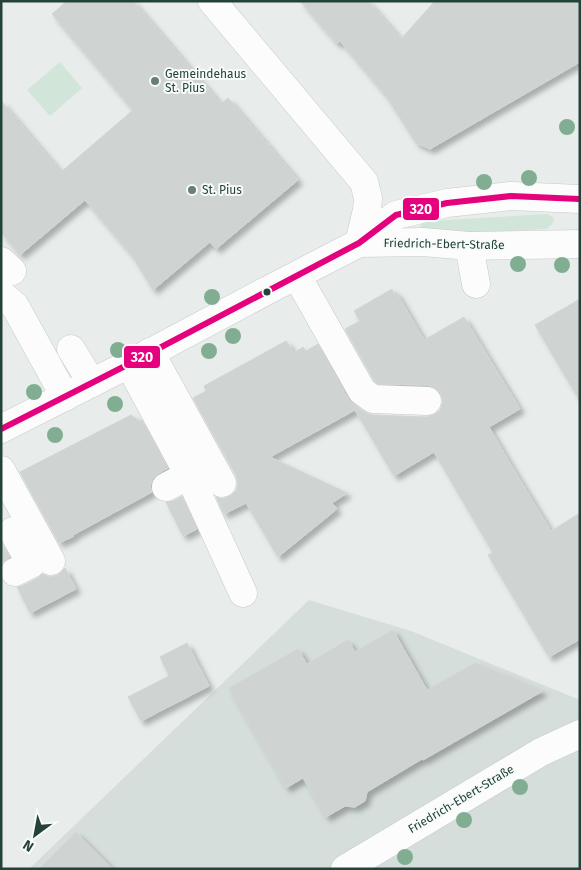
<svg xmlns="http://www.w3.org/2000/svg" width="581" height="870" font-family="'Fira Sans',sans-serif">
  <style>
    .built { fill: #d6dedb }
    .green { fill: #d1e6d8 }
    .building { fill: #cfd4d2; stroke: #d1d6d4; filter: url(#shadow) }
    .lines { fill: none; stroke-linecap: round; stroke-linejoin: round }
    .minor-casing { stroke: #c5cac8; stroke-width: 29 }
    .minor { stroke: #fcfcfc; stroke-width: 28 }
    .bus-1-casing { stroke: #f7fbf9; stroke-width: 10 }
    .bus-1 { stroke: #e5007d; stroke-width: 6 }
    .tree { fill: #81ae93 }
    .poi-dot { fill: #697e78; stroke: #f7fbf9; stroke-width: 2 }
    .bus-dot { fill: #24423a; stroke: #f7fbf9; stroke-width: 2 }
    .labels { text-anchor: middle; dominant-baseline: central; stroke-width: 4; stroke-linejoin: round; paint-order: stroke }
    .poi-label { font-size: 12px; fill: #24423a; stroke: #f7fbf9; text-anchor: start }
    .street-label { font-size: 12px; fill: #24423a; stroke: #f7fbf9 }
    .line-badge { stroke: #f7fbf9; stroke-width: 2 }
    .badge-label { font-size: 14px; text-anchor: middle; font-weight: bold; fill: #fff }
  </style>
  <defs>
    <filter id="shadow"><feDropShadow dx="4.5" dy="4.5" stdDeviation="2.5" flood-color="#0004"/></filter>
  </defs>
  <rect width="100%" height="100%" fill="#e8edeb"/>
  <polygon class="built" points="309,600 411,631 580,700 580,869 29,869"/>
  <g class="green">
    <polygon points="60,62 82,88 50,116 27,90"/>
    <polygon points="547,214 554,218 553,223 547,229 427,235 420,231 421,223 428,221"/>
  </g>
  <g class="building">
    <polygon points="67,1 133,1 221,104 228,98 298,180 216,249 210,242 153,290 133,257 85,200 20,255 1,232 1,101 61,172 133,110 52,14"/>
    <polygon points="300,1 368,1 401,39 435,1 580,1 580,62 430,149 416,143 386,96 340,41 337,44"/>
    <polygon points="392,289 394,294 396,292 424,340 464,317 520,409 489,427 514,470 551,531 580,513 580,639 549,657 488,555 493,553 434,452 394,476 355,410 270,457 347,493 332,503 337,509 278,557 246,503 224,514 216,497 222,499 230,496 236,491 238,483 236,475 193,398 206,391 204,386 286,341 294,353 303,347 306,351 318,344 348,399 353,404 364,412 372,415 426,417 434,415 440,410 443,402 441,394 435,388 428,385 378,384 374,380 345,329 360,321 354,311"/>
    <polygon points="580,299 580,401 535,325"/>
    <polygon points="131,415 140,422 142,420 168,468 159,473 153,478 150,486 152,492 73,535 74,536 59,543 20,472"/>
    <polygon points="182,496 197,529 183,536 166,502 173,501"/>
    <polygon points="1,542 10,557 4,562 1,557"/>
    <polygon points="65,568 76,589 30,613 17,587 22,586 38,578 42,574 50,577 58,575"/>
    <polygon points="393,630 427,690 475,663 543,691 423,760 422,759 367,792 365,801 355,807 345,806 326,817 303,778 286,788 229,688 298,649 307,664 348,640 355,652"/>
    <polygon points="187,643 209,686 141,721 128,697 169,676 160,657"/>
    <polygon points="76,832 113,869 39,869"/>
  </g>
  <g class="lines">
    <defs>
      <g id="minor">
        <polyline points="212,1 364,182 368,198 367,210 359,243"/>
        <polyline points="359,243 423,242 469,246 580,244"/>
        <polyline points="469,246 476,284"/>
        <polyline points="1,261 12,271"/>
        <polyline points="297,276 362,391 373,399 427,401"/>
        <polyline points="1,294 15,306 65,397"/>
        <polyline points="71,349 92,383"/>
        <polyline points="150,352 222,483"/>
        <polyline points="129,364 189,475 243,593"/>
        <polyline points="1,429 129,364 268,290 359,243 396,215 447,203 511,196 580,199"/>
        <polyline points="1,470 51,561"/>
        <polyline points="166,487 189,475"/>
        <polyline points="13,531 31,564 15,572"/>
        <polyline points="345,869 541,752 580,734"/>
      </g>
    </defs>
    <use href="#minor" class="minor-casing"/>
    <use href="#minor" class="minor"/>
    <defs>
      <polyline id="bus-1" points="1,429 129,364 359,243 396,215 447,203 511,196 579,199"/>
    </defs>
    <use href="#bus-1" class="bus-1-casing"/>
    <use href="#bus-1" class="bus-1"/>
  </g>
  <g class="tree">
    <circle cx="567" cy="127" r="8"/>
    <circle cx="529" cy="178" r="8"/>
    <circle cx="484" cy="182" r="8"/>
    <circle cx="518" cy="264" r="8"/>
    <circle cx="562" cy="265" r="8"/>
    <circle cx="212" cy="297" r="8"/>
    <circle cx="233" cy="336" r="8"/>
    <circle cx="118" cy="350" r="8"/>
    <circle cx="209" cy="351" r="8"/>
    <circle cx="34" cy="392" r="8"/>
    <circle cx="115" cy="404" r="8"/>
    <circle cx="55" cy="435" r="8"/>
    <circle cx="520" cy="787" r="8"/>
    <circle cx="464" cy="820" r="8"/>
    <circle cx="405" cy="857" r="8"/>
  </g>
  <g class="poi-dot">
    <circle cx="155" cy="81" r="5"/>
    <circle cx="192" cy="190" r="5"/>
  </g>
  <circle class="bus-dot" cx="267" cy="292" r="4.5"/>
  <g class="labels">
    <g class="poi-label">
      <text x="165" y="74">Gemeindehaus<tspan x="165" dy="14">St. Pius</tspan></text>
      <text x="202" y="190">St. Pius</text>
    </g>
    <g class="street-label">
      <text transform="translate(444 244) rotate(1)">Friedrich-Ebert-Straße</text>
      <text transform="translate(461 799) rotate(-31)">Friedrich-Ebert-Straße</text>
    </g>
  </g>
  <g class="line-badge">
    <rect x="402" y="197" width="38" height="24" rx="5" fill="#e5007d"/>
    <rect x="123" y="345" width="38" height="24" rx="5" fill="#e5007d"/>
  </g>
  <g class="badge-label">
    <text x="421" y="214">320</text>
    <text x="142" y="362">320</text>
  </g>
  <rect width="581" height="870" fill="none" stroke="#24423a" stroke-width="5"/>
  <g transform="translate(35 835) rotate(212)" stroke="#f7fbf9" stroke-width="4" paint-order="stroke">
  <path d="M0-4L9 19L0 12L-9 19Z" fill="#24423a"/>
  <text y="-8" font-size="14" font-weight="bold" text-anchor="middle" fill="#24423a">N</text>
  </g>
</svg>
